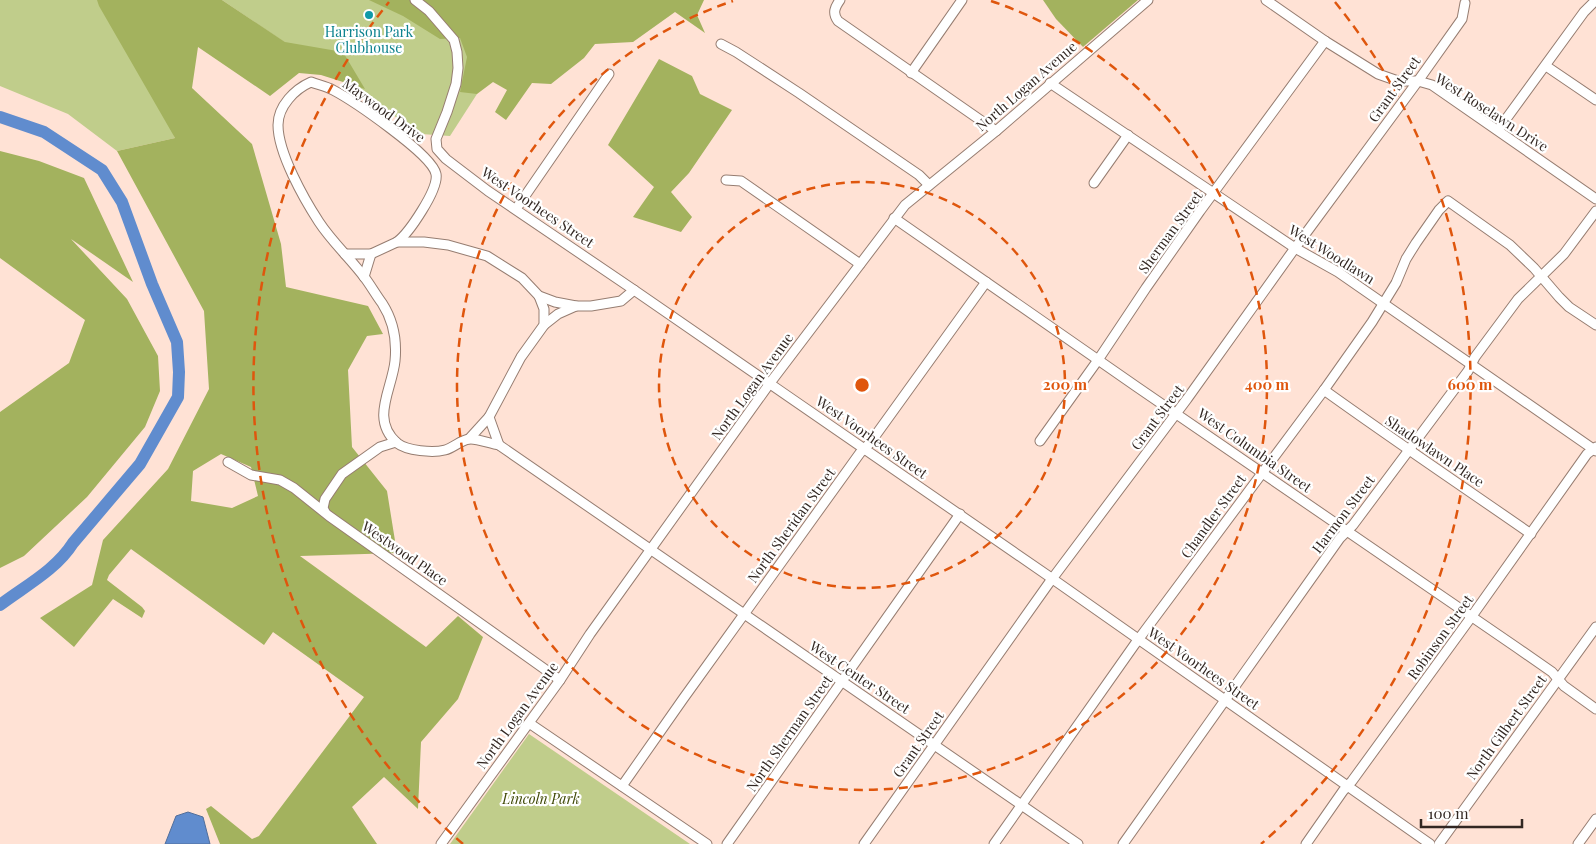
<svg xmlns="http://www.w3.org/2000/svg" width="1596" height="844" font-family="'Playfair Display',serif">
  <style>
    .green { fill: #c0cd8b }
    .forest { fill: #a3b25e; fill-rule: evenodd }
    .water { fill: #608cce; stroke: #526e9a }
    .lines { fill: none; stroke-linecap: round; stroke-linejoin: round }
    .river { stroke: #608cce; stroke-width: 12 }
    .minor-casing { stroke: #967d71; stroke-width: 11 }
    .minor { stroke: #fff; stroke-width: 9 }
    .ring { fill: none; stroke: #df560d; stroke-width: 2.5; stroke-dasharray: 9 6 }
    .culture-dot { fill: #0f9aa8; stroke: #fff; stroke-width: 2 }
    .labels { text-anchor: middle; dominant-baseline: central; stroke-width: 4.5; stroke-linejoin: round; paint-order: stroke }
    .culture-label { font-size: 14px; fill: #0d838f; stroke: #fff }
    .street-label { font-size: 14px; fill: #322722; stroke: #fff }
    .park-label { font-size: 14px; font-style: italic; fill: #404907; stroke: #fff }
    .centre { fill: #df560d; stroke: #fff; stroke-width: 2.5 }
    .ring-label { font-size: 15px; text-anchor: middle; font-weight: bold; fill: #df560d; stroke: #fff; stroke-width: 4.5; stroke-linejoin: round; paint-order: stroke }
  </style>
  <rect width="100%" height="100%" fill="#ffe2d5"/>
  <g class="green">
    <polygon points="0,0 113,0 175,138 117,151 68,114 0,86"/>
    <polygon points="222,0 435,0 475,46 477,94 450,136 421,134"/>
    <polygon points="529,734 690,844 450,844"/>
  </g>
  <g class="forest">
    <path d="M97 0H222L285 42 343 52 365 89 321 75 299 73 270 96 198 47 192 88 252 144 281 244 286 287 368 306 383 334 367 336 348 370 352 447 387 491 397 553 300 556 426 647 458 616 483 637 458 699 421 742 418 809 384 777 352 807 377 844H220L206 809 211 806 252 839 259 836 364 697 273 632 264 645 131 549 109 575 107 580 142 607 145 611 142 618 113 599 74 647 40 618 92 585 103 540 168 469 209 389 204 311 117 151 175 138 99 6ZM221 454 251 467 258 496 232 508 191 501 193 471Z"/>
    <polygon points="369,0 704,0 697,15 705,33 675,12 633,42 595,44 584,58 551,84 532,83 506,120 495,112 507,90 493,82 477,94 460,92 467,57 460,38 440,39 403,16"/>
    <polygon points="1043,0 1138,0 1083,47 1056,19"/>
    <polygon points="659,59 692,76 700,94 732,110 689,173 671,192 692,217 681,232 633,217 654,187 608,145"/>
    <polygon points="0,151 39,161 84,178 133,282 71,239 127,299 158,356 160,391 145,427 87,497 24,556 0,568 0,412 69,363 85,320 0,258"/>
  </g>
  <polygon class="water" points="188,812 203,817 210,844 165,844 176,816"/>
  <g class="lines">
    <path class="river" d="M0 117 44 132 102 170 122 202 152 284 177 342 179 372 178 397 140 464 73 543C56 570 25 586 0 605"/>
    <defs>
      <g id="minor">
        <polyline points="415,0 429,11 454,40 457,52 458,68 456,84 447,112 436,139 437,149 446,159 488,191 634,290 1047,575 1430,844"/>
        <path d="M840 0C835 7 832 13 838 21L996 131"/>
        <polyline points="1266,0 1325,41 1378,74 1398,81 1418,81 1432,85 1596,199"/>
        <polyline points="721,44 736,52 799,93 919,175 929,185"/>
        <polyline points="1546,66 1596,100"/>
        <polyline points="911,73 962,0"/>
        <polyline points="1050,83 1295,248 1338,272 1596,451"/>
        <polyline points="1498,130 1584,12 1596,0"/>
        <polyline points="726,180 741,181 860,264"/>
        <polyline points="1094,183 1128,135"/>
        <polyline points="516,209 609,74"/>
        <polyline points="894,218 1137,387 1516,647 1552,672 1564,686 1596,709"/>
        <path d="M397 242C409 233 439 189 436 174 432 154 352 100 333 90 326 86 319 85 311 82 295 89 278 106 278 125 278 153 304 199 319 222 332 242 351 259 365 278 371 286 376 295 382 303 393 320 397 341 395 361 392 390 370 419 397 443 407 451 433 453 445 450 453 448 461 440 469 439 476 438 491 444 499 445L1078 844"/>
        <polyline points="345,254 371,254 397,242 424,242 448,245 487,256 522,278 539,296 555,302 576,306 591,306 621,301 634,290"/>
        <polyline points="364,277 371,254"/>
        <polyline points="544,325 558,314 576,306"/>
        <path d="M1324 390C1392 439 1462 486 1531 534"/>
        <polyline points="469,439 489,417"/>
        <polyline points="1040,441 1098,360 1146,288 1200,211 1325,41"/>
        <polyline points="499,445 489,417 521,357 544,325 544,309 539,296"/>
        <polyline points="228,462 251,475 280,480 294,488 329,516 560,680"/>
        <polyline points="325,512 323,508 325,499 342,474 380,447 396,442"/>
        <polyline points="529,723 707,844"/>
        <polyline points="622,786 683,699 860,453 870,443 986,282"/>
        <polyline points="441,844 560,680 590,634 770,383 905,205 996,131 1148,0"/>
        <polyline points="727,844 960,514"/>
        <polyline points="864,844 1049,583 1187,399 1295,248 1418,81 1462,19 1465,3"/>
        <polyline points="994,844 1135,644 1324,390 1372,322 1396,283 1406,259 1416,243 1439,210 1448,201 1510,245 1534,268 1559,297 1569,307 1596,325"/>
        <polyline points="1123,844 1340,538 1353,525 1468,371 1475,357 1518,299 1564,254 1596,211"/>
        <polyline points="1306,844 1343,791 1352,781 1472,616 1587,454 1596,447"/>
        <polyline points="1439,844 1596,627"/>
        <polyline points="1578,844 1596,819"/>
      </g>
    </defs>
    <use href="#minor" class="minor-casing"/>
    <use href="#minor" class="minor"/>
  </g>
  <g class="ring">
    <circle cx="862" cy="385" r="203"/>
    <path d="M991 1A405 405 0 1 1 733 1"/>
    <path d="M463 844A608 608 0 0 1 389 2M1335 2A608 608 0 0 1 1261 844"/>
  </g>
  <circle class="culture-dot" cx="369" cy="15" r="5"/>
  <g class="labels">
    <g class="culture-label">
      <text x="369" y="31">Harrison Park<tspan x="369" dy="16">Clubhouse</tspan></text>
    </g>
    <g class="street-label">
      <text transform="translate(1026 86) rotate(-41)">North Logan Avenue</text>
      <text transform="translate(1394 89) rotate(-54)">Grant Street</text>
      <text transform="translate(384 110) rotate(36)">Maywood Drive</text>
      <text transform="translate(1492 112) rotate(33)">West Roselawn Drive</text>
      <text transform="translate(538 207) rotate(34)">West Voorhees Street</text>
      <text transform="translate(1170 232) rotate(-54)">Sherman Street</text>
      <text transform="translate(1332 254) rotate(32)">West Woodlawn</text>
      <text transform="translate(752 386) rotate(-54)">North Logan Avenue</text>
      <text transform="translate(1157 417) rotate(-53)">Grant Street</text>
      <text transform="translate(872 437) rotate(35)">West Voorhees Street</text>
      <text transform="translate(1255 450) rotate(35)">West Columbia Street</text>
      <text transform="translate(1435 451) rotate(34)">Shadowlawn Place</text>
      <text transform="translate(1343 514) rotate(-53)">Harmon Street</text>
      <text transform="translate(1213 516) rotate(-54)">Chandler Street</text>
      <text transform="translate(791 525) rotate(-54)">North Sheridan Street</text>
      <text transform="translate(405 553) rotate(35)">Westwood Place</text>
      <text transform="translate(1440 637) rotate(-54)">Robinson Street</text>
      <text transform="translate(1204 668) rotate(35)">West Voorhees Street</text>
      <text transform="translate(860 677) rotate(34)">West Center Street</text>
      <text transform="translate(517 715) rotate(-54)">North Logan Avenue</text>
      <text transform="translate(1506 727) rotate(-54)">North Gilbert Street</text>
      <text transform="translate(789 733) rotate(-55)">North Sherman Street</text>
      <text transform="translate(918 744) rotate(-55)">Grant Street</text>
    </g>
    <g class="park-label">
      <text x="541" y="798">Lincoln Park</text>
    </g>
  </g>
  <circle cx="862" cy="385" r="8" class="centre"/>
  <g class="ring-label">
    <text x="1065" y="390">200 m</text>
    <text x="1267" y="390">400 m</text>
    <text x="1470" y="390">600 m</text>
  </g>
  <path d="M1421 819v8h101v-8" fill="none" stroke="#322722" stroke-width="2.5"/>
  <text x="1428" y="819" font-size="15" fill="#322722" stroke="#ffffff" stroke-width="4" paint-order="stroke">100 m</text>
</svg>
